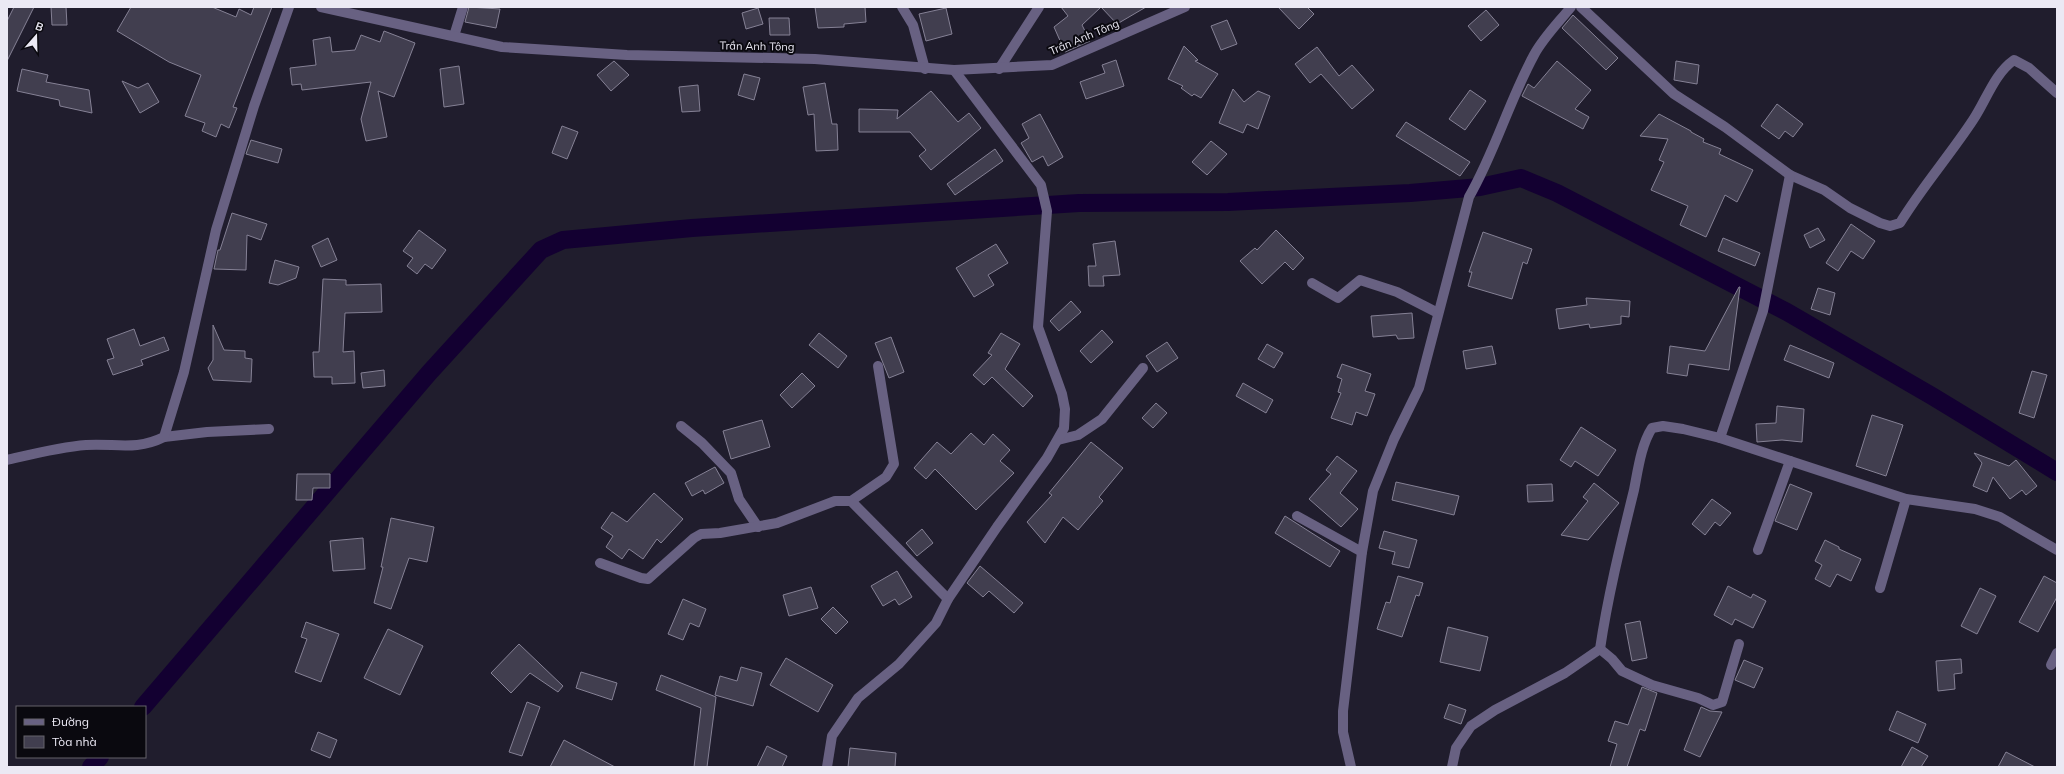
<svg xmlns="http://www.w3.org/2000/svg" width="2064" height="774" font-family="Mulish,sans-serif">
  <style>
    .lines { fill: none; stroke-linecap: round; stroke-linejoin: round }
    .canal { stroke: #130031; stroke-width: 18 }
    .building { fill: #413e4f; stroke: #858195 }
    .minor { stroke: #686182; stroke-width: 10 }
    .tertiary { stroke: #686182; stroke-width: 10 }
    .labels { text-anchor: middle; dominant-baseline: central; stroke-width: 4; stroke-linejoin: round; paint-order: stroke }
    .street-label { font-size: 11px; fill: #ebe9f4; stroke: #0a090f }
  </style>
  <rect width="100%" height="100%" fill="#201d2d"/>
  <g class="lines">
    <g class="canal">
      <polyline points="143,707 429,373 541,250 563,240 692,228 1079,203 1228,202 1410,193 1480,187 1521,178 1557,193 1787,312 1932,396 2057,472"/>
      <polyline points="91,767 100,757"/>
    </g>
  </g>
  <g class="building">
    <polygon points="14,7 34,7 7,61 7,21"/>
    <polygon points="51,7 66,7 67,25 52,25"/>
    <polygon points="131,7 212,7 236,17 239,9 251,15 254,7 272,7 233,107 237,108 229,128 221,124 216,137 202,131 205,123 185,116 201,75 169,62 117,31"/>
    <polygon points="469,7 500,9 496,28 465,22"/>
    <polygon points="815,7 865,7 866,22 844,24 844,27 818,28"/>
    <polygon points="1061,7 1101,7 1082,25 1090,41 1065,52 1054,27 1068,16"/>
    <polygon points="1101,7 1146,7 1117,24"/>
    <polygon points="1278,7 1307,7 1314,14 1299,29"/>
    <polygon points="758,8 763,24 746,29 742,13"/>
    <polygon points="946,8 952,34 926,41 919,14"/>
    <polygon points="1486,10 1499,25 1481,41 1468,26"/>
    <polygon points="1573,15 1618,58 1606,70 1562,28"/>
    <polygon points="769,18 789,18 790,35 770,35"/>
    <polygon points="1227,20 1237,44 1221,50 1211,26"/>
    <polygon points="384,31 415,43 394,97 378,91 387,137 366,141 361,119 371,82 302,90 301,84 292,85 290,68 316,65 313,40 330,37 332,52 355,50 361,35 380,42"/>
    <polygon points="1184,46 1198,60 1195,61 1218,74 1201,98 1194,94 1192,96 1181,88 1183,86 1168,79"/>
    <polygon points="1317,47 1339,76 1352,65 1374,90 1352,109 1321,74 1310,83 1295,64"/>
    <polygon points="1116,60 1124,86 1086,99 1080,82 1105,73 1102,65"/>
    <polygon points="614,61 629,75 611,91 597,75"/>
    <polygon points="1557,61 1591,90 1575,109 1589,117 1583,129 1522,96 1528,84 1534,88"/>
    <polygon points="1676,61 1699,65 1697,84 1674,80"/>
    <polygon points="459,66 464,104 444,107 440,69"/>
    <polygon points="22,69 48,75 46,82 89,90 92,113 60,106 59,100 17,91"/>
    <polygon points="744,74 760,78 754,100 738,95"/>
    <polygon points="122,81 138,88 148,83 159,102 140,113"/>
    <polygon points="825,83 832,124 837,124 838,150 816,151 814,114 808,115 803,87"/>
    <polygon points="698,85 700,111 682,112 679,87"/>
    <polygon points="1233,89 1244,102 1258,91 1270,96 1258,129 1247,124 1243,133 1219,123"/>
    <polygon points="1470,90 1486,101 1465,130 1449,119"/>
    <polygon points="931,91 958,122 969,113 981,128 931,170 919,156 926,150 910,132 859,132 859,109 898,110 897,119"/>
    <polygon points="1777,104 1803,124 1793,137 1785,131 1779,139 1761,126"/>
    <polygon points="1040,114 1063,157 1048,166 1043,156 1032,162 1021,143 1029,138 1022,124"/>
    <polygon points="1659,114 1691,131 1691,132 1704,139 1703,142 1721,149 1719,154 1753,170 1737,202 1725,195 1706,237 1680,225 1688,206 1651,190 1664,162 1659,160 1668,139 1640,136"/>
    <polygon points="1406,122 1470,162 1460,176 1396,136"/>
    <polygon points="562,126 578,132 567,159 552,153"/>
    <polygon points="251,140 282,149 278,163 246,154"/>
    <polygon points="1211,141 1227,154 1207,175 1192,162"/>
    <polygon points="995,149 1003,161 955,195 947,184"/>
    <polygon points="232,213 267,224 261,240 247,235 246,270 214,269 218,250 220,250"/>
    <polygon points="1851,224 1875,241 1863,259 1851,251 1838,271 1826,263"/>
    <polygon points="1818,228 1825,240 1810,248 1804,235"/>
    <polygon points="419,230 446,250 432,269 425,264 417,274 407,266 413,258 403,251"/>
    <polygon points="1276,230 1304,258 1293,270 1285,262 1262,284 1240,261 1255,248 1257,250"/>
    <polygon points="1483,232 1532,249 1527,264 1523,262 1512,299 1468,286 1472,272 1469,272"/>
    <polygon points="328,238 337,260 321,267 312,246"/>
    <polygon points="1723,238 1760,253 1755,266 1718,251"/>
    <polygon points="1115,241 1120,275 1103,276 1104,286 1089,286 1088,266 1096,266 1093,244"/>
    <polygon points="996,244 1008,263 988,275 994,285 974,297 956,268"/>
    <polygon points="275,260 299,267 296,278 278,285 269,283"/>
    <polygon points="323,279 346,280 346,285 381,284 382,312 345,313 343,352 354,351 355,383 332,384 332,377 314,377 313,352 319,352"/>
    <polygon points="1739,287 1740,287 1729,370 1689,364 1687,376 1667,373 1670,346 1705,351"/>
    <polygon points="1818,288 1835,293 1830,315 1811,309"/>
    <polygon points="1586,298 1630,301 1629,317 1621,316 1621,324 1590,328 1589,324 1559,329 1556,309 1587,305"/>
    <polygon points="1071,301 1081,312 1059,331 1050,321"/>
    <polygon points="1412,313 1414,338 1398,339 1396,335 1373,337 1371,316"/>
    <polygon points="213,325 224,350 245,351 245,358 252,359 251,382 213,380 208,368 213,360"/>
    <polygon points="134,329 140,346 164,337 169,350 141,360 143,365 113,375 107,360 114,358 107,339"/>
    <polygon points="1102,330 1113,342 1091,363 1080,351"/>
    <polygon points="819,333 847,356 838,368 809,345"/>
    <polygon points="1001,333 1020,344 1005,369 1033,396 1023,407 992,377 984,385 973,375 992,355 988,353"/>
    <polygon points="891,337 904,372 889,378 875,343"/>
    <polygon points="1167,342 1178,358 1157,372 1146,356"/>
    <polygon points="1267,344 1283,353 1274,368 1258,359"/>
    <polygon points="1790,345 1834,363 1829,378 1784,360"/>
    <polygon points="1492,346 1496,364 1466,369 1463,351"/>
    <polygon points="1342,364 1371,374 1365,391 1375,394 1367,416 1356,412 1352,425 1331,418 1341,393 1338,392 1342,379 1337,377"/>
    <polygon points="384,370 385,386 363,388 361,373"/>
    <polygon points="2032,371 2047,375 2034,418 2019,413"/>
    <polygon points="802,373 815,386 792,408 780,395"/>
    <polygon points="1243,383 1273,400 1266,413 1236,396"/>
    <polygon points="1156,403 1167,413 1153,428 1142,418"/>
    <polygon points="1777,406 1804,409 1802,442 1782,440 1757,442 1756,424 1776,423"/>
    <polygon points="1872,415 1903,425 1886,476 1856,466"/>
    <polygon points="762,420 770,447 731,459 723,431"/>
    <polygon points="1581,427 1616,450 1598,476 1575,461 1571,467 1560,460"/>
    <polygon points="971,433 984,445 993,434 1010,450 1000,461 1014,473 976,510 935,469 926,479 914,468 937,442 951,454"/>
    <polygon points="1091,442 1123,468 1099,497 1103,501 1078,530 1063,517 1045,543 1027,522 1052,495 1049,493"/>
    <polygon points="1974,453 2009,466 2016,460 2037,486 2026,495 2022,490 2010,499 1993,477 1987,492 1973,486 1982,463"/>
    <polygon points="1337,456 1357,471 1340,493 1358,509 1341,527 1309,499 1331,474 1326,470"/>
    <polygon points="715,467 724,483 705,494 703,490 692,496 685,483"/>
    <polygon points="297,474 330,474 330,488 313,488 312,500 296,500"/>
    <polygon points="1396,482 1459,496 1454,515 1392,500"/>
    <polygon points="1594,483 1619,503 1588,540 1561,535 1588,501 1583,497"/>
    <polygon points="1552,484 1553,501 1528,502 1527,485"/>
    <polygon points="1790,484 1812,493 1797,530 1775,521"/>
    <polygon points="654,493 683,519 661,543 657,539 643,559 629,549 622,559 606,547 613,536 601,528 612,512 627,522"/>
    <polygon points="1712,499 1731,513 1720,526 1715,522 1705,535 1692,524"/>
    <polygon points="1285,516 1340,551 1330,567 1275,533"/>
    <polygon points="391,518 434,527 427,562 409,558 391,609 374,603 383,567 381,567"/>
    <polygon points="922,529 933,543 917,556 906,543"/>
    <polygon points="1384,531 1417,540 1409,568 1392,564 1395,552 1379,548"/>
    <polygon points="363,538 365,569 333,571 330,541"/>
    <polygon points="1825,540 1839,547 1839,549 1861,559 1851,581 1837,574 1830,587 1815,579 1822,565 1815,561"/>
    <polygon points="980,566 1023,603 1014,613 989,591 983,597 967,583"/>
    <polygon points="897,571 912,597 899,605 895,599 883,606 871,586"/>
    <polygon points="1398,576 1423,583 1419,596 1416,595 1402,637 1377,629 1386,602 1390,603"/>
    <polygon points="2044,576 2057,583 2057,597 2038,632 2019,622"/>
    <polygon points="1728,586 1751,598 1753,594 1766,601 1753,628 1735,619 1732,625 1714,615"/>
    <polygon points="811,587 818,608 789,616 783,595"/>
    <polygon points="1980,588 1996,596 1977,634 1961,626"/>
    <polygon points="683,599 706,609 699,627 690,623 683,640 668,634"/>
    <polygon points="833,607 848,622 836,634 821,619"/>
    <polygon points="1640,621 1647,658 1632,661 1625,624"/>
    <polygon points="306,622 339,634 321,682 295,672 307,639 301,637"/>
    <polygon points="1448,627 1488,637 1480,671 1440,662"/>
    <polygon points="388,629 423,646 400,695 364,678"/>
    <polygon points="519,644 563,686 558,692 530,673 511,693 491,673"/>
    <polygon points="786,658 833,685 818,712 770,685"/>
    <polygon points="1961,659 1962,673 1954,674 1955,689 1938,691 1936,661"/>
    <polygon points="1744,660 1763,668 1754,688 1735,680"/>
    <polygon points="741,667 762,673 753,706 715,695 720,676 737,681"/>
    <polygon points="581,672 617,683 612,700 576,688"/>
    <polygon points="661,675 716,697 707,767 694,767 701,708 656,690"/>
    <polygon points="1642,687 1657,693 1645,731 1640,729 1627,767 1610,767 1617,744 1608,741 1615,721 1628,725"/>
    <polygon points="527,702 540,707 522,756 509,752"/>
    <polygon points="1449,704 1466,710 1461,724 1444,718"/>
    <polygon points="1701,707 1710,711 1722,712 1700,757 1684,750"/>
    <polygon points="1897,711 1926,724 1918,743 1889,730"/>
    <polygon points="318,732 337,740 330,758 311,750"/>
    <polygon points="564,740 615,767 550,767"/>
    <polygon points="767,746 787,756 782,767 757,767"/>
    <polygon points="1912,747 1928,756 1921,767 1901,767"/>
    <polygon points="850,748 896,753 895,767 848,767"/>
    <polygon points="2006,752 2035,767 1998,767"/>
  </g>
  <g class="lines">
    <g class="minor">
      <polyline points="902,7 913,25 925,69"/>
      <path d="M1581 7 1674 94 1725 127 1790 175 1824 190 1850 208 1880 223 1890 226 1900 223C1922 187 1950 155 1973 120 1986 101 1994 74 2014 60L2029 68 2057 93"/>
      <polyline points="454,36 463,7"/>
      <polyline points="999,69 1039,7"/>
      <polyline points="1312,283 1338,298 1360,280 1397,292 1438,313"/>
      <polyline points="681,426 702,443 731,473 739,499 758,527"/>
      <polyline points="164,437 207,432 269,429"/>
      <polyline points="1720,438 1763,311 1790,175"/>
      <polyline points="1058,440 1078,435 1102,419 1143,368"/>
      <path d="M7 460C33 454 60 447 86 445 115 443 136 451 164 437L184 372 216 230 254 106 289 7"/>
      <polyline points="851,501 886,477 894,464 878,366"/>
      <polyline points="1297,516 1362,552"/>
      <polyline points="1758,550 1790,461"/>
      <polyline points="600,563 641,578 648,579 694,538 701,534 720,533 777,523 835,501 851,501 948,599"/>
      <polyline points="1880,588 1906,499"/>
      <polyline points="1600,649 1612,659 1622,671 1652,685 1698,698 1713,705 1722,702 1739,644"/>
      <polyline points="2051,665 2057,653"/>
      <polyline points="827,767 832,736 858,698 899,664 936,623 948,599 997,527 1047,458 1064,428 1065,409 1062,394 1038,327 1047,211 1041,185 954,70"/>
      <path d="M1351 767 1343 732V711L1362 552 1373 491 1394 439 1419 388 1469 197C1495 152 1509 101 1534 55 1543 38 1559 22 1571 7"/>
      <path d="M1452 767 1456 748 1471 726 1495 710 1565 673 1600 649C1608 595 1621 543 1634 490 1638 470 1641 445 1652 428L1663 426 1683 429 1720 438 1906 499 1975 509 2000 517 2057 550"/>
    </g>
    <polyline class="tertiary" points="321,7 502,47 627,55 815,59 954,70 1052,65 1185,7"/>
  </g>
  <g class="labels">
    <g class="street-label">
      <text transform="translate(1084 37) rotate(-23)">Trần Anh Tông</text>
      <text transform="translate(757 46) rotate(1)">Trần Anh Tông</text>
    </g>
  </g>
  <rect width="2064" height="774" fill="none" stroke="#ebe9f4" stroke-width="16"/>
  <rect x="16" y="706" width="130" height="52" fill="#0a090f" stroke="#64636b"/>
  <rect x="24" y="719" width="20" height="6" fill="#686182" stroke="#64636b"/>
  <text x="52" y="726" font-size="12" fill="#ebe9f4">Đường</text>
  <rect x="24" y="736" width="20" height="12" fill="#413e4f" stroke="#64636b"/>
  <text x="52" y="746" font-size="12" fill="#ebe9f4">Tòa nhà</text>
  <g transform="translate(36 36) rotate(20)" stroke="#0a090f" stroke-width="3" paint-order="stroke">
  <path d="M0-3L7 15L0 10L-7 15Z" fill="#ebe9f4"/>
  <text y="-6" font-size="11" font-weight="bold" text-anchor="middle" fill="#ebe9f4">B</text>
  </g>
</svg>
